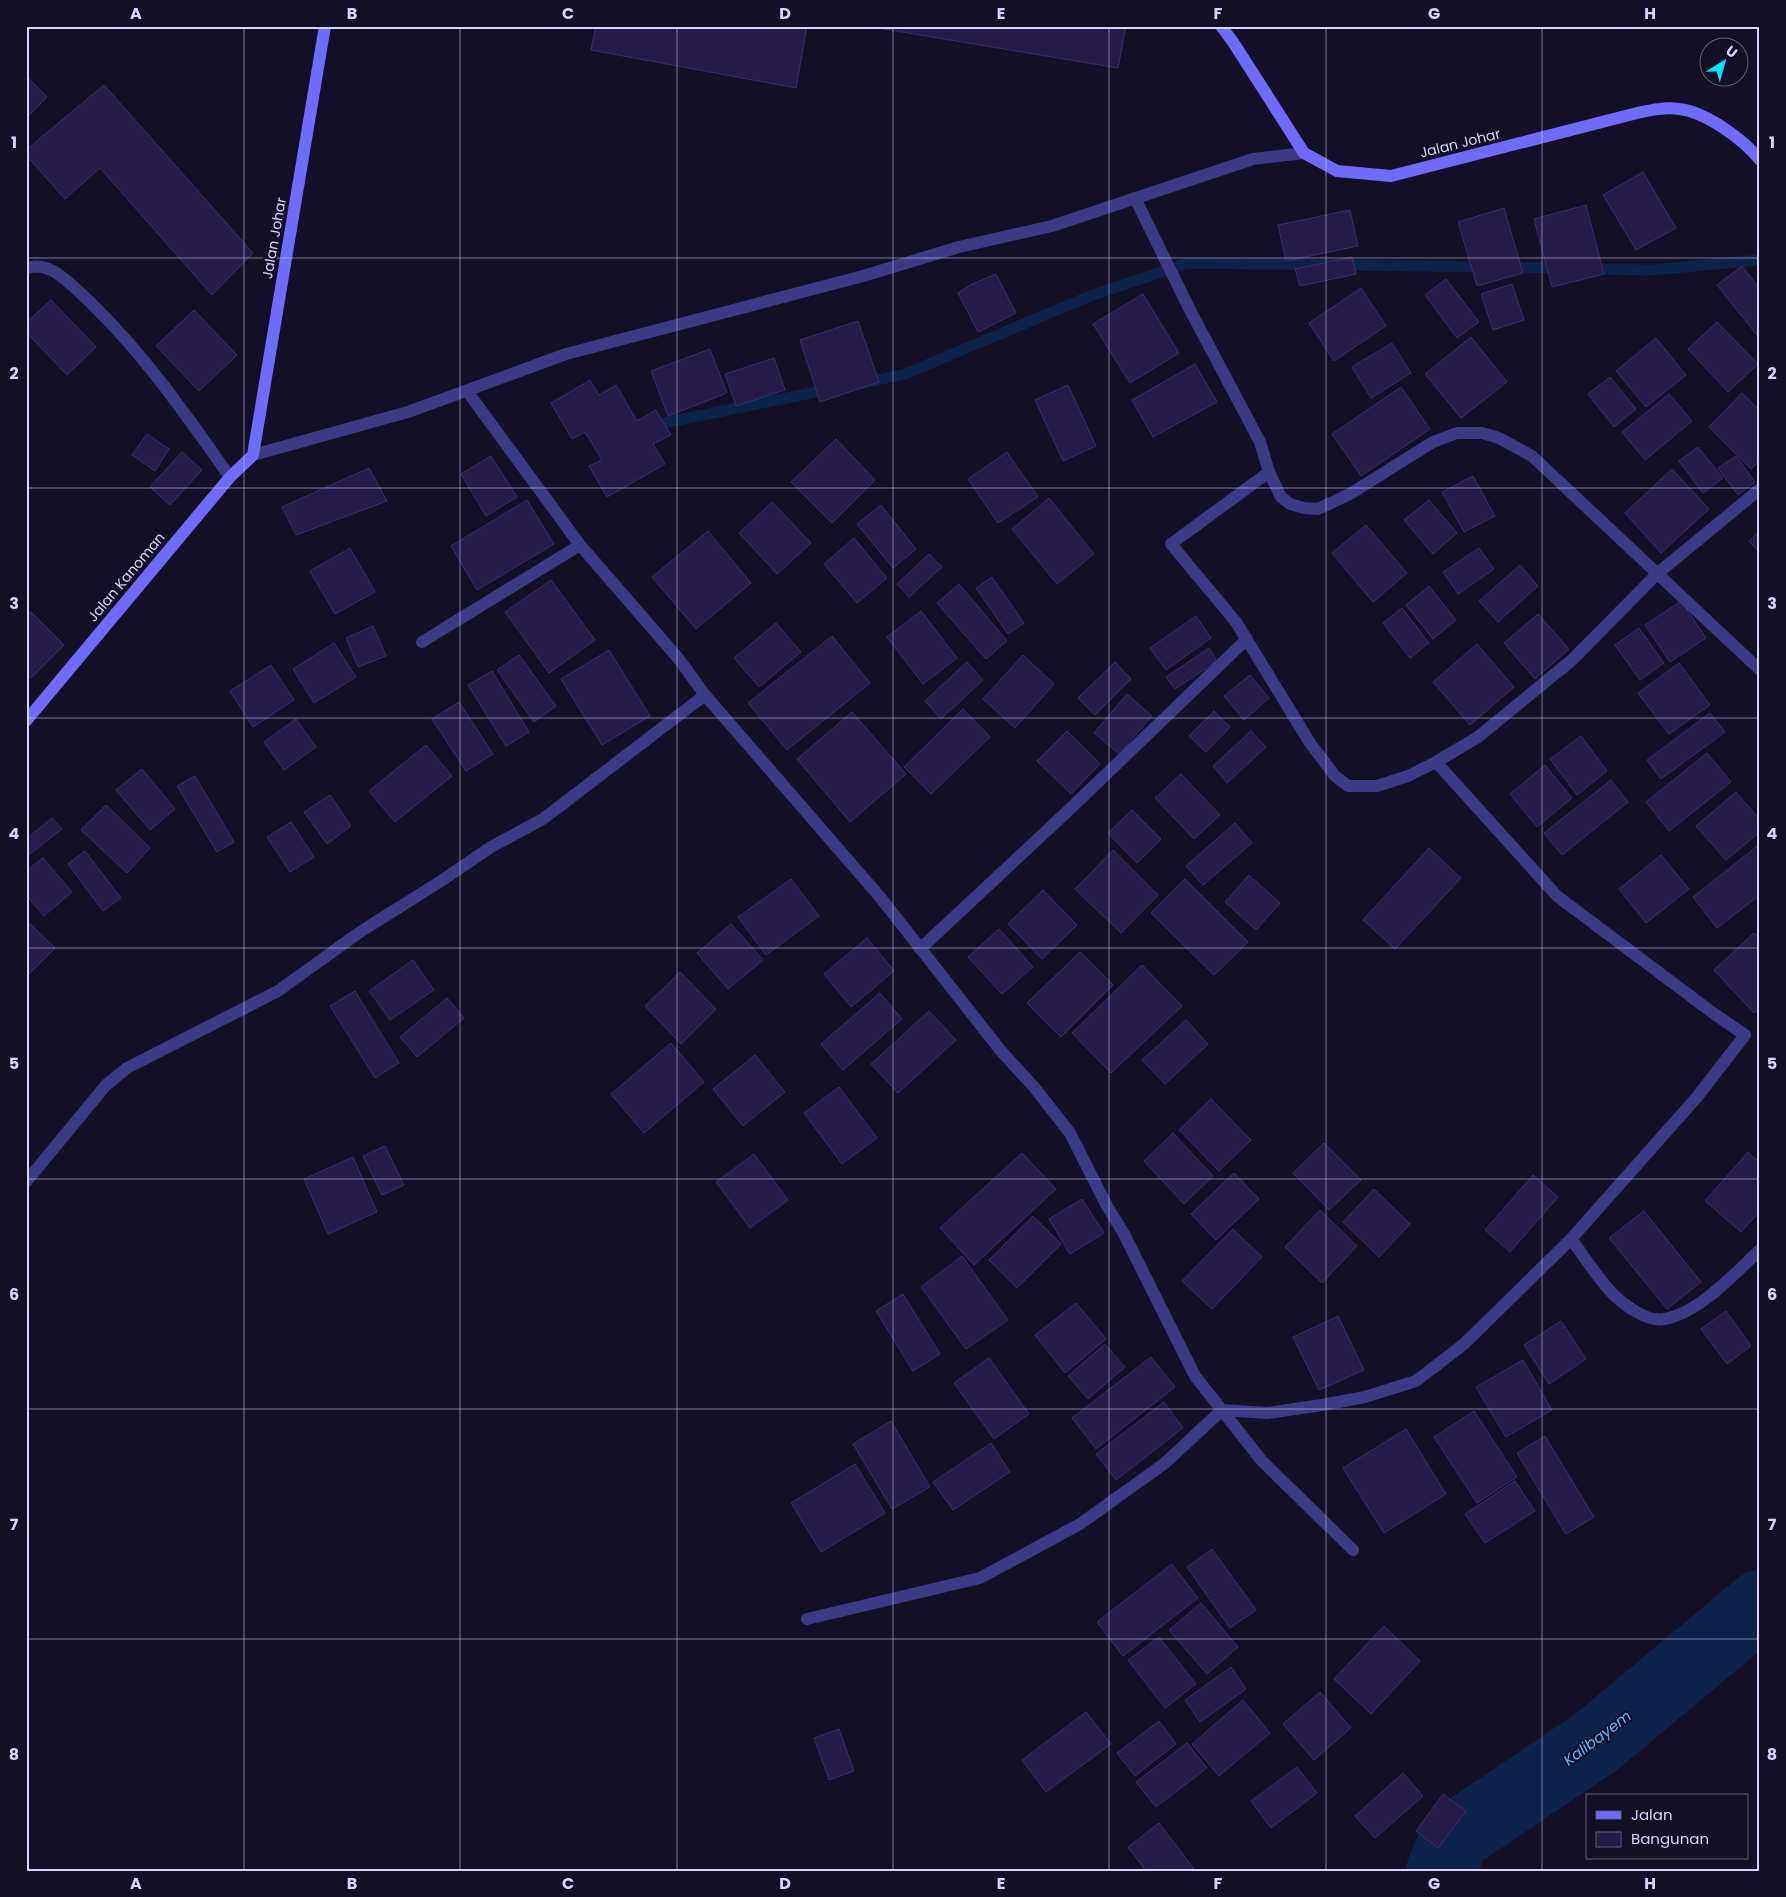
<svg xmlns="http://www.w3.org/2000/svg" width="1786" height="1897" font-family="Poppins,sans-serif">
  <style>
    .lines { fill: none; stroke-linecap: round; stroke-linejoin: round }
    .stream { stroke: #0c2248; stroke-width: 11 }
    .river { stroke: #0c2248; stroke-width: 70 }
    .building { fill: #241b47; stroke: #3b2d73 }
    .lane { stroke: #3d3a85; stroke-width: 12 }
    .street { stroke: #3d3a85; stroke-width: 12 }
    .secondary { stroke: #6f6bff; stroke-width: 12 }
    .grid { fill: none; stroke: #d9d4ff; stroke-width: 1; stroke-opacity: 0.55 }
    .labels { text-anchor: middle; dominant-baseline: central; stroke-width: 4; stroke-linejoin: round; paint-order: stroke }
    .street-label { font-size: 14px; fill: #d9d4ff; stroke: #130f26 }
    .water-label { font-size: 15px; font-style: italic; fill: #62b6ff; stroke: #130f26 }
    .neatline { fill: none; stroke: #d9d4ff; stroke-width: 2 }
    .grid-label { font-size: 16px; text-anchor: middle; font-weight: bold; fill: #d9d4ff }
  </style>
  <rect width="100%" height="100%" fill="#130f26"/>
  <g class="lines">
    <g class="stream">
      <polyline points="1507,267 1561,268"/>
      <polyline points="1587,269 1651,270 1760,260"/>
      <polyline points="864,383 905,374 1090,296 1188,263 1486,267"/>
      <polyline points="659,424 831,389"/>
    </g>
    <polyline class="river" points="1441,1871 1455,1837 1595,1743 1760,1605"/>
  </g>
  <g class="building">
    <polygon points="596,26 617,26 624,28 625,26 807,26 796,88 591,50"/>
    <polygon points="866,26 1126,26 1118,68"/>
    <polygon points="26,76 47,97 26,118"/>
    <polygon points="104,85 253,253 212,295 100,168 65,199 26,155 26,150"/>
    <polygon points="1643,172 1676,228 1636,250 1603,195"/>
    <polygon points="1586,205 1604,274 1552,287 1534,219"/>
    <polygon points="1504,208 1523,273 1477,286 1458,222"/>
    <polygon points="1350,210 1358,246 1286,261 1278,225"/>
    <polygon points="1352,257 1356,274 1300,286 1295,269"/>
    <polygon points="1742,266 1760,289 1760,339 1717,285"/>
    <polygon points="996,274 1016,313 978,332 958,293 970,285"/>
    <polygon points="1446,279 1479,322 1457,338 1425,295"/>
    <polygon points="1512,284 1524,320 1493,330 1481,294"/>
    <polygon points="1361,288 1386,326 1334,361 1309,323"/>
    <polygon points="1143,294 1179,353 1130,383 1093,324"/>
    <polygon points="51,300 96,347 67,375 26,332 26,323"/>
    <polygon points="194,310 237,355 199,391 156,346"/>
    <polygon points="858,321 879,382 820,402 800,340"/>
    <polygon points="1717,322 1758,364 1728,392 1688,349"/>
    <polygon points="1471,337 1507,382 1461,418 1425,374"/>
    <polygon points="1656,338 1686,375 1646,407 1616,371"/>
    <polygon points="1392,343 1411,373 1371,398 1352,367"/>
    <polygon points="710,349 727,393 668,416 651,371"/>
    <polygon points="774,358 785,390 736,406 725,374"/>
    <polygon points="1195,364 1217,402 1153,437 1132,400"/>
    <polygon points="1610,377 1636,409 1614,427 1588,394"/>
    <polygon points="590,380 599,395 616,385 637,421 656,410 671,435 653,444 665,464 607,497 589,466 602,460 585,432 572,439 551,403"/>
    <polygon points="1068,385 1096,446 1063,461 1035,400"/>
    <polygon points="1401,387 1430,429 1361,476 1332,434"/>
    <polygon points="1742,393 1760,411 1760,460 1751,469 1709,427"/>
    <polygon points="1669,394 1692,421 1645,460 1622,432"/>
    <polygon points="147,434 169,449 155,471 132,455"/>
    <polygon points="836,439 875,480 832,523 791,482"/>
    <polygon points="1698,447 1723,478 1703,493 1679,461"/>
    <polygon points="182,452 202,470 170,505 150,487"/>
    <polygon points="1007,452 1038,497 998,523 968,479"/>
    <polygon points="491,456 517,497 486,516 461,474"/>
    <polygon points="1736,456 1755,482 1738,495 1718,468"/>
    <polygon points="369,468 387,501 296,535 282,507"/>
    <polygon points="1672,469 1709,509 1661,553 1625,513"/>
    <polygon points="1473,476 1495,516 1464,532 1442,492"/>
    <polygon points="1049,498 1094,554 1057,584 1012,529"/>
    <polygon points="527,500 554,544 477,590 451,546"/>
    <polygon points="1429,500 1457,533 1433,554 1404,520"/>
    <polygon points="772,502 811,543 777,574 739,533"/>
    <polygon points="881,505 916,549 893,568 857,524"/>
    <polygon points="1366,525 1407,573 1373,602 1332,553"/>
    <polygon points="708,531 751,583 696,629 652,577"/>
    <polygon points="1760,531 1760,553 1749,541"/>
    <polygon points="854,538 887,578 857,603 824,564"/>
    <polygon points="350,548 375,592 335,614 310,571"/>
    <polygon points="1479,548 1494,569 1458,594 1443,572"/>
    <polygon points="929,554 942,567 909,597 897,584"/>
    <polygon points="1520,565 1538,586 1498,622 1479,601"/>
    <polygon points="992,577 1024,623 1008,634 976,588"/>
    <polygon points="551,580 595,640 549,673 505,612"/>
    <polygon points="959,584 1007,641 986,659 937,603"/>
    <polygon points="1429,586 1456,620 1433,639 1406,605"/>
    <polygon points="1681,601 1706,638 1670,662 1645,625"/>
    <polygon points="1402,608 1429,643 1410,658 1383,623"/>
    <polygon points="921,611 957,658 923,684 887,637"/>
    <polygon points="31,612 64,645 31,678 26,674 26,617"/>
    <polygon points="1538,614 1569,649 1535,679 1504,643"/>
    <polygon points="1196,616 1211,638 1166,670 1150,648"/>
    <polygon points="776,623 801,652 759,687 734,658"/>
    <polygon points="373,626 386,656 358,667 346,638"/>
    <polygon points="1639,628 1664,663 1640,680 1615,645"/>
    <polygon points="832,636 870,683 787,750 748,703"/>
    <polygon points="334,643 356,677 314,703 293,669"/>
    <polygon points="1477,644 1514,687 1470,725 1433,682"/>
    <polygon points="1209,648 1217,661 1175,689 1166,677"/>
    <polygon points="609,650 650,716 602,745 561,679"/>
    <polygon points="519,655 556,706 534,722 497,670"/>
    <polygon points="1023,655 1054,684 1015,728 983,699"/>
    <polygon points="967,662 983,680 941,719 925,701"/>
    <polygon points="1115,662 1131,679 1095,715 1078,698"/>
    <polygon points="1679,663 1710,705 1669,734 1638,693"/>
    <polygon points="271,665 294,700 253,727 230,691"/>
    <polygon points="492,671 529,732 506,746 468,685"/>
    <polygon points="1250,675 1269,698 1244,720 1224,696"/>
    <polygon points="1127,694 1152,716 1119,754 1094,733"/>
    <polygon points="459,702 493,754 466,771 432,719"/>
    <polygon points="963,709 990,737 931,794 904,767"/>
    <polygon points="1214,711 1230,727 1206,752 1189,736"/>
    <polygon points="852,712 906,774 850,822 797,759"/>
    <polygon points="1710,713 1725,732 1661,779 1647,760"/>
    <polygon points="296,719 316,747 284,770 264,742"/>
    <polygon points="1067,731 1100,764 1071,794 1037,761"/>
    <polygon points="1251,731 1266,747 1227,783 1213,766"/>
    <polygon points="1581,736 1607,771 1577,795 1550,759"/>
    <polygon points="426,745 452,776 395,822 369,791"/>
    <polygon points="1707,753 1731,782 1669,831 1646,802"/>
    <polygon points="1545,765 1572,798 1537,827 1510,794"/>
    <polygon points="142,769 175,809 150,830 116,790"/>
    <polygon points="1181,774 1220,815 1194,839 1155,798"/>
    <polygon points="195,776 234,842 217,852 177,786"/>
    <polygon points="1611,780 1628,802 1562,855 1544,833"/>
    <polygon points="1736,792 1760,820 1760,832 1726,860 1696,826"/>
    <polygon points="330,795 351,826 327,844 304,812"/>
    <polygon points="106,805 150,848 127,873 81,830"/>
    <polygon points="1132,810 1161,839 1137,863 1108,833"/>
    <polygon points="52,818 62,829 26,857 26,839"/>
    <polygon points="291,822 314,857 290,872 267,837"/>
    <polygon points="1235,823 1252,843 1203,885 1186,866"/>
    <polygon points="1760,844 1760,895 1717,928 1693,897"/>
    <polygon points="1429,848 1461,878 1395,949 1363,920"/>
    <polygon points="1113,850 1158,895 1121,933 1075,889"/>
    <polygon points="85,851 121,898 103,911 68,864"/>
    <polygon points="1661,855 1689,889 1646,923 1619,889"/>
    <polygon points="43,858 72,892 44,916 26,895 26,871"/>
    <polygon points="1249,875 1280,903 1256,930 1225,902"/>
    <polygon points="791,879 819,916 766,955 738,917"/>
    <polygon points="1185,879 1248,942 1214,975 1151,913"/>
    <polygon points="1043,890 1077,925 1042,959 1008,924"/>
    <polygon points="26,920 55,948 28,975 26,974"/>
    <polygon points="731,924 763,960 728,989 697,953"/>
    <polygon points="999,929 1033,967 1002,994 968,957"/>
    <polygon points="1754,933 1760,939 1760,1008 1754,1013 1714,970"/>
    <polygon points="867,938 894,971 851,1007 824,974"/>
    <polygon points="1080,952 1113,985 1061,1037 1027,1003"/>
    <polygon points="413,960 434,990 390,1020 369,991"/>
    <polygon points="1142,965 1182,1006 1111,1073 1072,1033"/>
    <polygon points="680,972 716,1009 681,1044 645,1006"/>
    <polygon points="355,991 399,1063 375,1078 330,1006"/>
    <polygon points="880,993 902,1019 843,1070 821,1044"/>
    <polygon points="447,998 464,1018 417,1057 400,1037"/>
    <polygon points="929,1011 956,1040 898,1093 871,1064"/>
    <polygon points="1186,1020 1208,1044 1165,1084 1142,1060"/>
    <polygon points="671,1043 704,1082 644,1133 611,1094"/>
    <polygon points="755,1055 785,1092 743,1126 713,1089"/>
    <polygon points="839,1087 877,1138 842,1164 804,1113"/>
    <polygon points="1211,1099 1251,1140 1219,1171 1179,1130"/>
    <polygon points="1173,1133 1213,1176 1184,1204 1144,1161"/>
    <polygon points="1324,1143 1361,1180 1329,1210 1293,1173"/>
    <polygon points="385,1146 404,1185 382,1195 363,1156"/>
    <polygon points="1748,1152 1760,1163 1760,1211 1741,1232 1705,1201"/>
    <polygon points="1022,1153 1056,1189 974,1265 940,1228"/>
    <polygon points="754,1154 788,1200 750,1228 716,1182"/>
    <polygon points="353,1157 377,1212 328,1234 304,1179"/>
    <polygon points="1234,1173 1259,1199 1216,1240 1191,1214"/>
    <polygon points="1533,1175 1558,1197 1510,1252 1485,1230"/>
    <polygon points="1374,1189 1410,1224 1379,1257 1343,1222"/>
    <polygon points="1082,1199 1104,1233 1070,1254 1049,1219"/>
    <polygon points="1320,1210 1357,1246 1322,1283 1285,1247"/>
    <polygon points="1644,1211 1701,1282 1667,1309 1609,1238"/>
    <polygon points="1033,1216 1061,1244 1017,1288 989,1260"/>
    <polygon points="1233,1229 1262,1257 1212,1309 1182,1281"/>
    <polygon points="962,1256 1008,1320 966,1349 921,1287"/>
    <polygon points="903,1294 940,1354 913,1371 876,1311"/>
    <polygon points="1076,1303 1106,1339 1065,1373 1035,1335"/>
    <polygon points="1726,1311 1751,1346 1727,1364 1701,1329"/>
    <polygon points="1338,1316 1364,1370 1319,1390 1293,1337"/>
    <polygon points="1561,1321 1586,1359 1549,1384 1524,1345"/>
    <polygon points="1105,1344 1125,1367 1088,1399 1068,1376"/>
    <polygon points="1151,1357 1175,1387 1096,1449 1072,1418"/>
    <polygon points="989,1358 1029,1414 994,1439 954,1383"/>
    <polygon points="1523,1360 1552,1410 1506,1437 1476,1387"/>
    <polygon points="1164,1402 1183,1428 1116,1480 1096,1454"/>
    <polygon points="1474,1411 1517,1477 1477,1503 1434,1437"/>
    <polygon points="891,1421 930,1487 892,1509 853,1444"/>
    <polygon points="1406,1429 1446,1494 1384,1533 1343,1468"/>
    <polygon points="1545,1436 1594,1517 1566,1534 1517,1453"/>
    <polygon points="991,1443 1010,1472 953,1510 933,1482"/>
    <polygon points="855,1464 885,1513 821,1552 791,1503"/>
    <polygon points="1515,1481 1535,1511 1485,1543 1465,1514"/>
    <polygon points="1212,1549 1256,1610 1230,1628 1187,1567"/>
    <polygon points="1172,1564 1198,1598 1123,1656 1097,1622"/>
    <polygon points="1201,1603 1238,1647 1207,1674 1169,1630"/>
    <polygon points="1384,1626 1420,1661 1371,1714 1334,1679"/>
    <polygon points="1159,1637 1196,1684 1165,1708 1128,1660"/>
    <polygon points="1231,1667 1246,1689 1200,1722 1185,1700"/>
    <polygon points="1320,1692 1351,1728 1314,1760 1283,1724"/>
    <polygon points="1243,1700 1270,1733 1219,1776 1192,1744"/>
    <polygon points="1086,1712 1111,1744 1046,1792 1022,1760"/>
    <polygon points="1159,1721 1176,1744 1135,1776 1117,1753"/>
    <polygon points="839,1729 854,1771 829,1780 814,1738"/>
    <polygon points="1187,1743 1207,1768 1156,1807 1136,1782"/>
    <polygon points="1297,1767 1317,1793 1271,1828 1251,1801"/>
    <polygon points="1403,1773 1423,1796 1375,1838 1355,1816"/>
    <polygon points="1443,1794 1466,1811 1438,1848 1416,1831"/>
    <polygon points="1159,1823 1194,1869 1192,1871 1146,1871 1128,1847"/>
  </g>
  <g class="lines">
    <polyline class="lane" points="422,642 580,545"/>
    <g class="street">
      <polyline points="1135,198 1190,310 1260,442 1269,472"/>
      <path d="M26 268C36 265 46 267 55 272 70 282 83 295 95 307 147 358 188 418 230 477"/>
      <polyline points="467,391 580,545 678,658 705,695 880,897 1001,1051 1034,1087 1070,1133 1107,1206 1124,1234 1195,1376 1262,1461 1353,1550"/>
      <polyline points="253,455 408,412 566,354 863,276 959,247 1052,226 1253,159 1304,153"/>
      <polyline points="1760,489 1658,573 1572,660 1478,737 1436,762 1408,776 1377,786 1348,786 1335,776 1310,743 1236,622 1171,544 1269,472 1281,497 1290,504 1304,508 1318,509 1350,494 1433,442 1457,433 1482,433 1499,438 1532,456 1760,670"/>
      <polyline points="920,949 1071,808 1247,639"/>
      <polyline points="26,1182 106,1085 127,1068 278,991 360,932 441,881 491,847 543,819 705,695"/>
      <path d="M1571 1239C1584 1256 1598 1279 1613 1294 1625 1306 1647 1322 1664 1319 1698 1314 1735 1273 1760 1250"/>
      <polyline points="807,1619 980,1578 1080,1524 1165,1463 1222,1410 1267,1413 1322,1405 1365,1397 1416,1381 1464,1344 1571,1239 1697,1097 1745,1035 1713,1013 1557,896 1436,762"/>
    </g>
    <g class="secondary">
      <path d="M1221 26 1233 42 1304 153 1337 171 1391 176 1637 113C1651 110 1665 107 1679 109 1706 112 1743 139 1760 160"/>
      <polyline points="26,721 230,477 253,455 325,26"/>
    </g>
  </g>
  <path class="grid" d="M244 26V1871M460 26V1871M677 26V1871M893 26V1871M1109 26V1871M1326 26V1871M1542 26V1871M26 258H1760M26 488H1760M26 718H1760M26 948H1760M26 1179H1760M26 1409H1760M26 1639H1760"/>
  <g class="labels">
    <g class="street-label">
      <text transform="translate(1460 143) rotate(-14)">Jalan Johar</text>
      <text transform="translate(274 238) rotate(-80)">Jalan Johar</text>
      <text transform="translate(126 577) rotate(-50)">Jalan Kanoman</text>
    </g>
    <g class="water-label">
      <text transform="translate(1597 1738) rotate(-37)">Kalibayem</text>
    </g>
  </g>
  <rect width="1786" height="1897" fill="none" stroke="#130f26" stroke-width="55"/>
  <rect x="1586" y="1794" width="162" height="65" fill="#130f26" stroke="#625e7d"/>
  <rect x="1596" y="1811" width="25" height="8" fill="#6f6bff" stroke="#625e7d"/>
  <text x="1631" y="1820" font-size="15" fill="#d9d4ff">Jalan</text>
  <rect x="1596" y="1832" width="25" height="15" fill="#241b47" stroke="#625e7d"/>
  <text x="1631" y="1844" font-size="15" fill="#d9d4ff">Bangunan</text>
  <g transform="translate(1724 62) rotate(37)"><circle r="24" fill="#130f26" stroke="#625e7d"/>
  <path d="M0-4L9 19L0 12L-9 19Z" fill="#00e5ff"/>
  <text y="-8" font-size="14" font-weight="bold" text-anchor="middle" fill="#d9d4ff">U</text>
  </g>
  <rect x="28" y="28" width="1730" height="1842" class="neatline"/>
  <g class="grid-label">
    <text x="136" y="19">A</text>
    <text x="352" y="19">B</text>
    <text x="568" y="19">C</text>
    <text x="785" y="19">D</text>
    <text x="1001" y="19">E</text>
    <text x="1218" y="19">F</text>
    <text x="1434" y="19">G</text>
    <text x="1650" y="19">H</text>
    <text x="14" y="148">1</text>
    <text x="1772" y="148">1</text>
    <text x="14" y="379">2</text>
    <text x="1772" y="379">2</text>
    <text x="14" y="609">3</text>
    <text x="1772" y="609">3</text>
    <text x="14" y="839">4</text>
    <text x="1772" y="839">4</text>
    <text x="14" y="1069">5</text>
    <text x="1772" y="1069">5</text>
    <text x="14" y="1300">6</text>
    <text x="1772" y="1300">6</text>
    <text x="14" y="1530">7</text>
    <text x="1772" y="1530">7</text>
    <text x="14" y="1760">8</text>
    <text x="1772" y="1760">8</text>
    <text x="136" y="1889">A</text>
    <text x="352" y="1889">B</text>
    <text x="568" y="1889">C</text>
    <text x="785" y="1889">D</text>
    <text x="1001" y="1889">E</text>
    <text x="1218" y="1889">F</text>
    <text x="1434" y="1889">G</text>
    <text x="1650" y="1889">H</text>
  </g>
</svg>
